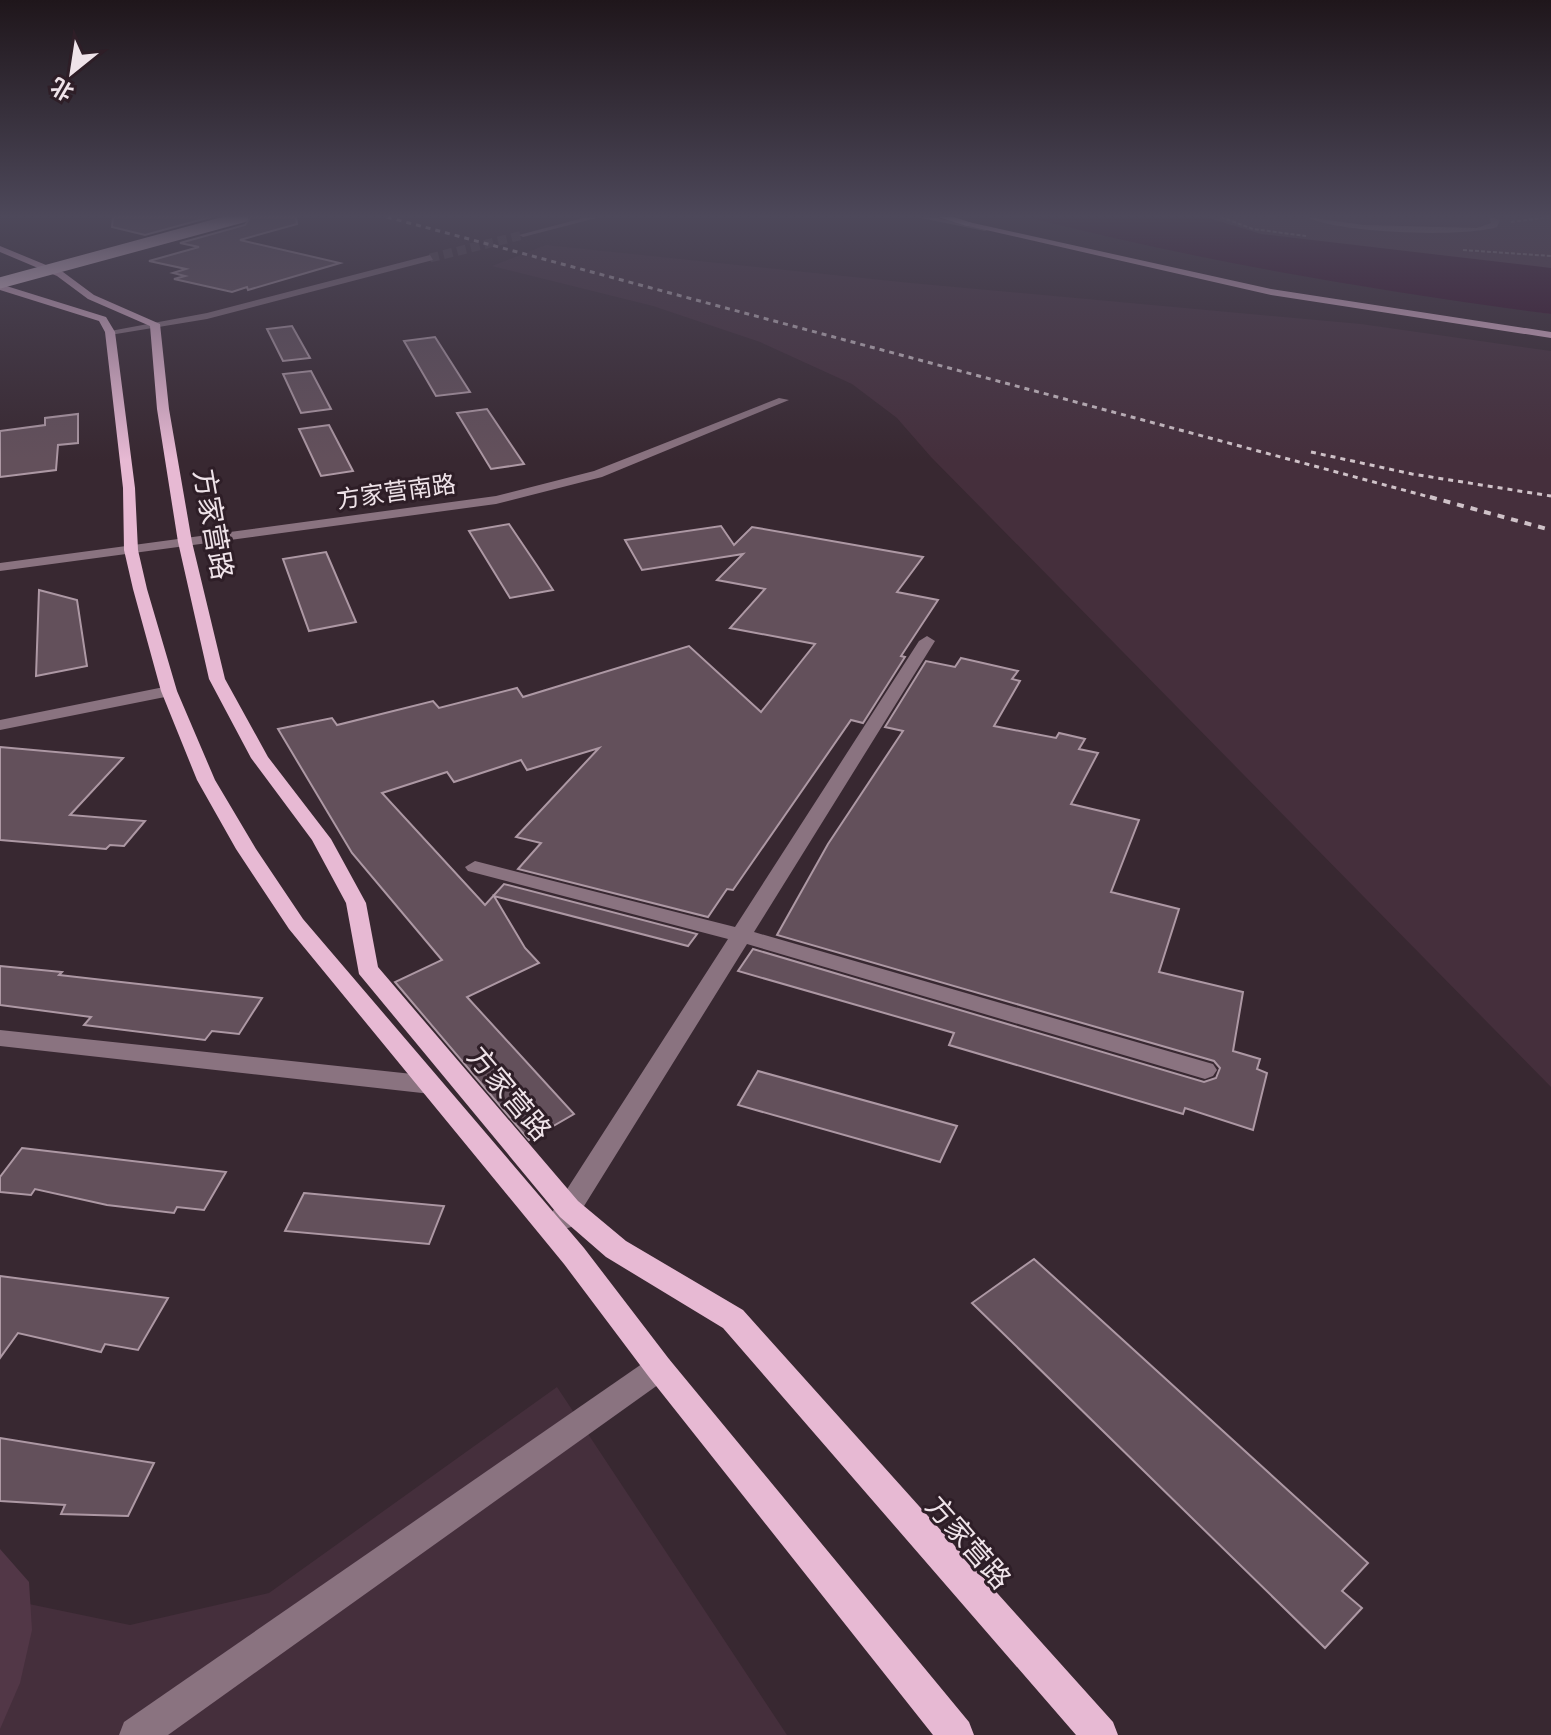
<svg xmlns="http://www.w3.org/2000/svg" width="1551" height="1735" font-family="'PT Serif','Noto Sans SC',serif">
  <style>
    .built { fill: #452f3c }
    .green { fill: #523747 }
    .water { fill: #350d27 }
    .building { fill: #63505b; stroke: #ad98a4; stroke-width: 2 }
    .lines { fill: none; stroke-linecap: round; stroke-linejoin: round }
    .minor-tunnel { stroke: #53444d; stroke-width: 9; stroke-dasharray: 9 5; stroke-linecap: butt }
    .path { stroke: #92848b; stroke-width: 2; stroke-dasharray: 4 2; stroke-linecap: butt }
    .minor { fill: #8a7380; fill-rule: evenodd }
    .major { fill: #e7b9d3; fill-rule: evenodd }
    .highway { fill: #fedcef; fill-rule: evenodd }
    .rail-far1 { stroke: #cfc2c8; stroke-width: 3; stroke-dasharray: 5 5; stroke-linecap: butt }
    .rail { stroke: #cfc2c8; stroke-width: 4; stroke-dasharray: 7 7; stroke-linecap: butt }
    .highway-bridge { stroke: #fedcef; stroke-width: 11 }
    .labels { text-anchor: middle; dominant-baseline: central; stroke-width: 6; stroke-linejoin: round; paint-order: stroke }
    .far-street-label { font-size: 24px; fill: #efe3e9; stroke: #2e1e27 }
    .street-label { font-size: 28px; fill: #efe3e9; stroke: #2e1e27 }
  </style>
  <rect width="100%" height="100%" fill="#382831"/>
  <g class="built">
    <polygon points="546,245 911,283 1361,324 1551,351 1551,1087 931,457 897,418 852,384 760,342 653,306 492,266"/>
    <polygon points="557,1387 787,1735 0,1735 0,1598 130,1625 269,1593"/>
  </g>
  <g class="green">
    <polygon points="1026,217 1551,217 1551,314 1375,288 1263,268"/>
    <polygon points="0,1549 29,1582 32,1630 20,1683 0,1729"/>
  </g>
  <path class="water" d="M1027 217H1206L1261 234 1551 268V314C1375 291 1199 261 1027 217Z"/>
  <g class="building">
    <polygon points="113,217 211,217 145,235 112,227"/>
    <polygon points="251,217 296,217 297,224 240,240 340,263 248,290 247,287 232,292 174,279 185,276 173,273 186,269 149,261 199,247 180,243 245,225"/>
    <polygon points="292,326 310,358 283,361 267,329"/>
    <polygon points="435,337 470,392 436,396 404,341"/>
    <polygon points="311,371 331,409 301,413 283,374"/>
    <polygon points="487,409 524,464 491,469 457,413"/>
    <polygon points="78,414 78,443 58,445 56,470 0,477 0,431 45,425 45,418"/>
    <polygon points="329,425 353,471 321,476 299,429"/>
    <polygon points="509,524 538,567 553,590 510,598 469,531"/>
    <polygon points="721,526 734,545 752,527 923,557 897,592 938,600 901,656 905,657 863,723 851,720 733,890 727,889 708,917 518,869 541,843 516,837 599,748 527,770 521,760 454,782 447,772 382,793 485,905 504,884 697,934 688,946 494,896 525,948 539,963 467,997 574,1114 529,1140 395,982 442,960 352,853 278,729 332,718 337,725 433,701 439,708 517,688 523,697 689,646 761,712 815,644 730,628 765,589 717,580 743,554 642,570 625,540"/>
    <polygon points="326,552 356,622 309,631 283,559"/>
    <polygon points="39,590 77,600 87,666 36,676"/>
    <polygon points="961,658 1018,671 1012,679 1020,681 994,726 1056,738 1059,733 1085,739 1079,749 1098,753 1071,804 1139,820 1111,892 1179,909 1159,972 1243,992 1233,1051 1260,1059 1257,1069 1267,1073 1253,1130 1185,1108 1183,1114 949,1045 954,1033 738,971 753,949 1204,1082 1216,1078 1220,1068 1214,1061 777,935 828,844 903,731 885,727 926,661 955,667"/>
    <polygon points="0,747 123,758 70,815 145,821 124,846 110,845 106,849 0,840"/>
    <polygon points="0,966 62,972 59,975 262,998 239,1034 212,1031 205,1040 84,1025 91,1017 0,1005"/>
    <polygon points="758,1071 957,1126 940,1162 738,1105"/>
    <polygon points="22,1148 226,1172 204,1210 177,1207 174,1213 107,1205 35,1189 31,1195 0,1192 0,1177"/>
    <polygon points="304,1193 444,1206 429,1244 285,1231"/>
    <polygon points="1034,1259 1368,1563 1342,1591 1362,1608 1325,1648 972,1303"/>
    <polygon points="0,1276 168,1298 138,1350 105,1344 101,1352 18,1333 0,1358"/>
    <polygon points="0,1438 154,1463 128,1516 61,1514 65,1505 0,1501"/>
  </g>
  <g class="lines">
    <polyline class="minor-tunnel" points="430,258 523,235"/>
    <g class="path">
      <polyline points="1221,217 1253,229 1306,236"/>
      <polyline points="1511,222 1551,217"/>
      <polyline points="1463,250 1551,256"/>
    </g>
    <g class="minor">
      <polygon points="587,217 600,217 523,237 519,235"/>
      <polygon points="916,217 932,217 989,229 985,231"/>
      <path d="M1306 217 1364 225 1477 228 1491 223 1489 217 1500 220 1497 227C1462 238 1339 233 1306 217Z"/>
      <polygon points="430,255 433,260 207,319 110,335 105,332 207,313"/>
      <polygon points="779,398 789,400 602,477 496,504 0,571 0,563 496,496 594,471"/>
      <polygon points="927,636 935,641 754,932 1213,1064 1217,1070 1213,1076 1205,1079 747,944 571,1227 562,1230 553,1227 549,1219 553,1211 728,939 468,871 465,867 475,861 735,927 919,641"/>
      <polygon points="169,686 177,691 175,695 0,730 0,720"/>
      <polygon points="0,1030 431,1076 439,1079 443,1085 439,1091 431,1094 0,1046"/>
      <polygon points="659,1355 669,1359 674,1368 669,1377 168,1735 119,1735 124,1722 649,1359"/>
    </g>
    <g class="major">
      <polygon points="964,221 1271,289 1551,332 1551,338 1271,295 964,225"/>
      <polygon points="0,246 63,272 94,295 160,324 169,409 192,542 225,679 268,757 331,839 366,903 378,967 578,1201 626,1241 743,1310 1113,1722 1118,1735 1076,1735 723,1328 606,1257 560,1217 359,974 346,903 312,840 251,758 209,679 178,542 157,409 150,326 88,299 57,276 0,252"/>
      <polygon points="0,284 106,317 115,332 135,488 138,550 147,589 177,691 215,780 256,849 303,919 584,1248 669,1359 969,1722 974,1735 933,1735 649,1377 564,1264 289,929 236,849 197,780 161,691 133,589 124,550 123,488 105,332 99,321 0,290"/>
    </g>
    <polygon class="highway" points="938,217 954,217 972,223 967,226"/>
    <g class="rail-far1">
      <polyline points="387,217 1437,499"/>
      <polyline points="1311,452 1412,474 1551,496"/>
    </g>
    <polyline class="rail" points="1430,497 1551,530"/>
    <polyline class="highway-bridge" points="0,283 243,217"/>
  </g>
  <linearGradient id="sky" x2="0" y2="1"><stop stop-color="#1f161b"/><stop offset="0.47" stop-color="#4d485a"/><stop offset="1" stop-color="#4d485a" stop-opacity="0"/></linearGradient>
  <rect width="1551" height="460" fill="url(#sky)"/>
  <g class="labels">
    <g class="far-street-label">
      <text transform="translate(396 491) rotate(-8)">方家营南路</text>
    </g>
    <g class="street-label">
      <text transform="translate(214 524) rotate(80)">方家营路</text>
      <text transform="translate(510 1093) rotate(50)">方家营路</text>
      <text transform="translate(969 1542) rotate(49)">方家营路</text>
    </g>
  </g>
  <g transform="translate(72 72) rotate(210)" stroke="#2e1e27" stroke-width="6" paint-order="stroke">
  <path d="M0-6L14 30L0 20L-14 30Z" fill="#efe3e9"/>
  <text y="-12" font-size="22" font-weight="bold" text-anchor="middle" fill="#efe3e9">北</text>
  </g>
</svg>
